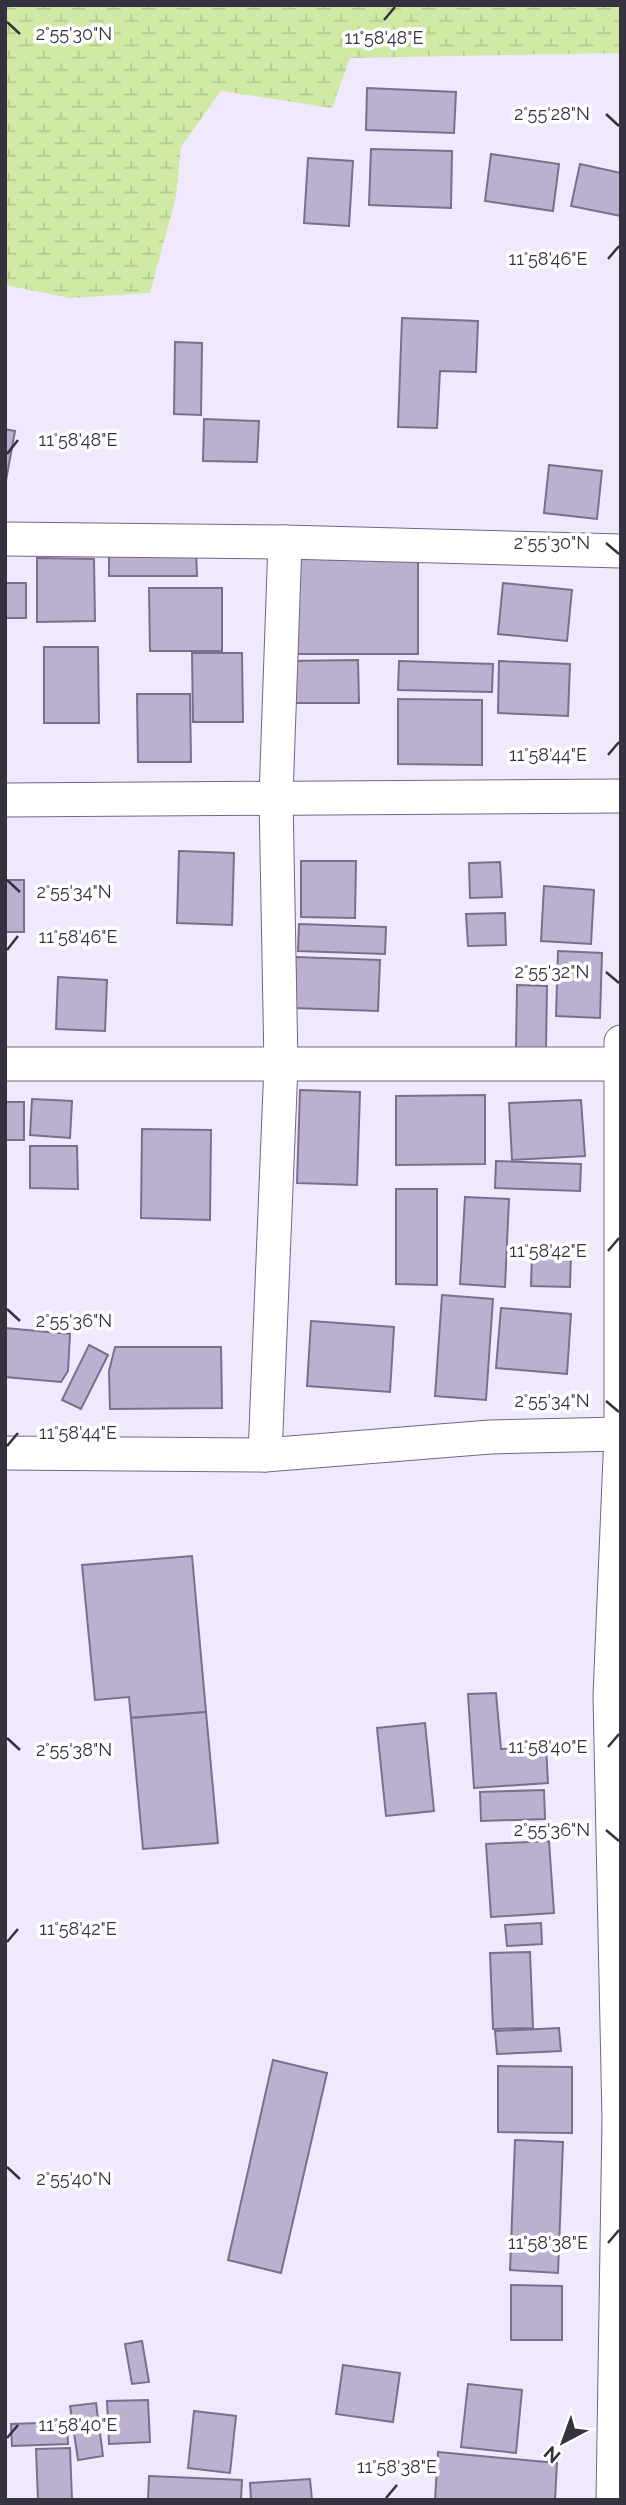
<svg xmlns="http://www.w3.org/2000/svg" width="626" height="2505" font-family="Raleway,sans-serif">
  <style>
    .wetland { fill: url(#wetland-marsh) }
    .building { fill: #bcb0d1; stroke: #7a6f8d; stroke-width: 2 }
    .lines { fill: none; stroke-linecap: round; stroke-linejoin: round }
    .street-casing { stroke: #726684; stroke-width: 35 }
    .street { stroke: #fff; stroke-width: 33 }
    .ticks { fill: none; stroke: #36313f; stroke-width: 2.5 }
    .ticks-label { font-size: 18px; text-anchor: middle; fill: #36313f; stroke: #fff; stroke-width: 7; stroke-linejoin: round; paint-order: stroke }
  </style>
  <defs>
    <pattern id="wetland-marsh" width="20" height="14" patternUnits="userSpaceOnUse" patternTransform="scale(1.75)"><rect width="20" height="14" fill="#d0eaa6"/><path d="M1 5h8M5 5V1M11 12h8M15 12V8" fill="none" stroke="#b3c990"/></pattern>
  </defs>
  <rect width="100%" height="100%" fill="#f0e9fe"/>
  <polygon class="wetland" points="5,5 621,5 621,53 350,58 332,108 221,91 181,147 176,197 150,293 70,298 5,285"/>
  <g class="building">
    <polygon points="367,88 456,92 454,133 366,130"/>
    <polygon points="371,149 452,151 451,208 369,205"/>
    <polygon points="491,154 559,164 553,211 485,201"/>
    <polygon points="308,158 353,161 349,226 304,223"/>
    <polygon points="580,164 621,173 621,216 571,206"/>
    <polygon points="402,318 478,321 476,372 440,371 437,428 398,427"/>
    <polygon points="175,342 202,343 201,415 174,414"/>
    <polygon points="204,419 259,421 257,462 203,461"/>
    <polygon points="5,429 15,431 5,486"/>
    <polygon points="549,465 602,471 597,519 544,513"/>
    <polygon points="109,549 196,549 197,576 109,576"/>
    <polygon points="37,558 94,559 95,621 37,622"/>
    <polygon points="288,559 418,559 418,654 289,654"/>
    <polygon points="5,574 6,583 26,583 26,618 5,618"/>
    <polygon points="503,583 572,590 567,641 498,634"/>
    <polygon points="149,588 222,588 222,651 150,651"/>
    <polygon points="44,647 98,647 99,723 44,723"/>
    <polygon points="192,653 242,653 243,722 193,722"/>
    <polygon points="358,660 359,703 289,703 289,661"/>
    <polygon points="399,661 493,664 492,692 398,690"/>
    <polygon points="499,661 570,664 568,716 498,713"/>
    <polygon points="137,694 190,694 191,762 138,762"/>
    <polygon points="398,699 482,700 482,765 398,764"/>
    <polygon points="179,851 234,853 232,925 177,923"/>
    <polygon points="301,861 356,861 355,918 301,917"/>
    <polygon points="500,862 502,897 470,898 469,863"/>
    <rect x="5" y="880" width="19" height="52"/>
    <polygon points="544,886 594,890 591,944 541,941"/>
    <polygon points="505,913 506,945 468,946 466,914"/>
    <polygon points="299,924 386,927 385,954 298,951"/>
    <polygon points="558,951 602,953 600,1018 556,1016"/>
    <polygon points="295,957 380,960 378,1011 293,1008"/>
    <polygon points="58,977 107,980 105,1031 56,1029"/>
    <polygon points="517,985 547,986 546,1050 516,1049"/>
    <polygon points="300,1090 360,1092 357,1185 297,1183"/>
    <polygon points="485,1095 485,1164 396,1165 396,1096"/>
    <polygon points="32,1099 72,1101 70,1138 30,1135"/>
    <polygon points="581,1100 585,1156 512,1160 509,1103"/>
    <rect x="5" y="1102" width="19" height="38"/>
    <polygon points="142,1129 211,1130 210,1220 141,1218"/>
    <polygon points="30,1146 77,1146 78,1189 30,1188"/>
    <polygon points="496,1161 581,1164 580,1191 495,1188"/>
    <polygon points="396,1189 437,1189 437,1285 396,1284"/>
    <polygon points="465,1197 509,1199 505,1287 460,1284"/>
    <polygon points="532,1252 571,1253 570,1287 531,1286"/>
    <polygon points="442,1295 493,1299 486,1400 435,1396"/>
    <polygon points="501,1308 571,1314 567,1374 496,1368"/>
    <polygon points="311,1321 394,1327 390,1392 307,1386"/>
    <polygon points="5,1328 70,1334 68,1371 61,1382 5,1377"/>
    <polygon points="89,1345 108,1355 81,1409 62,1400"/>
    <polygon points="115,1347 221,1347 222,1408 110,1409 109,1371"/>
    <polygon points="192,1556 206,1712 131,1718 129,1697 95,1700 82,1565"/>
    <polygon points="496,1693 501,1749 546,1747 548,1783 474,1788 468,1694"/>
    <polygon points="206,1712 218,1843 143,1849 131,1718"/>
    <polygon points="425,1723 434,1811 386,1816 377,1728"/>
    <polygon points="544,1790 545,1819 481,1821 480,1792"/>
    <polygon points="549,1841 554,1913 491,1917 486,1844"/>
    <polygon points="541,1923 542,1944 507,1946 505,1925"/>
    <polygon points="530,1952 533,2028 493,2029 490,1953"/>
    <polygon points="559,2028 561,2051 497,2054 495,2031"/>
    <polygon points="273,2060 327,2073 281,2273 228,2260"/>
    <polygon points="498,2066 572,2067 572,2133 498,2132"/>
    <polygon points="515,2140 563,2142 558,2273 510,2270"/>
    <polygon points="511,2285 562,2286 562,2340 511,2340"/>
    <polygon points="142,2341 149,2382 132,2384 125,2344"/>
    <polygon points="343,2365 400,2373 393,2422 336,2414"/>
    <polygon points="468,2384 522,2390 516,2453 461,2447"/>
    <polygon points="148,2400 150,2442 109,2444 107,2401"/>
    <polygon points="96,2403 103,2456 78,2460 70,2406"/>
    <polygon points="194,2411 236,2416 230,2473 188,2468"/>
    <polygon points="67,2422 68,2444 12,2446 11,2424"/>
    <polygon points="70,2448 72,2500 38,2500 36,2449"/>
    <polygon points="438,2452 557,2463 555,2500 435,2500"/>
    <polygon points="149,2476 242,2480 241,2500 148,2500"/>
    <polygon points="310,2479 312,2500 251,2500 250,2483"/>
  </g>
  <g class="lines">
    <defs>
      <g id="street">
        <polyline points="5,539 285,542 621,551"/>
        <polyline points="5,800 621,796"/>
        <polyline points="5,1064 621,1064"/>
        <polyline points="5,1453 265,1455 490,1437 621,1434"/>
        <polyline points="265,1455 281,1065 276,797 285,542"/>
        <polyline points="613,2500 619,2119 610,1696 621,1434 621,1042"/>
      </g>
    </defs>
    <use href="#street" class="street-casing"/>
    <use href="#street" class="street"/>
  </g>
  <path class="ticks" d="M384 20 395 7M7 22 20 34M606 114 619 126M608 259 619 246M7 454 18 440M606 543 619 554M608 755 619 742M7 880 20 892M7 950 18 936M606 972 619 983M608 1251 619 1238M7 1309 20 1321M606 1401 619 1412M7 1446 18 1433M7 1738 20 1750M608 1747 619 1734M606 1830 619 1841M7 1942 18 1929M7 2167 20 2179M608 2243 619 2230M7 2438 18 2425M386 2498 397 2485"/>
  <g class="ticks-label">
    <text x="74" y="40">2°55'30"N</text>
    <text x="384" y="44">11°58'48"E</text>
    <text x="552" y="120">2°55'28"N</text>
    <text x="548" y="265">11°58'46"E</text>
    <text x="78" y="446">11°58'48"E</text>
    <text x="552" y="549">2°55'30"N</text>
    <text x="548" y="761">11°58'44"E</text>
    <text x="74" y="898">2°55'34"N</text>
    <text x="78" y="943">11°58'46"E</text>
    <text x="552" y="978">2°55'32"N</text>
    <text x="548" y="1257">11°58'42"E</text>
    <text x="74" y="1327">2°55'36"N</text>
    <text x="552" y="1407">2°55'34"N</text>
    <text x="78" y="1439">11°58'44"E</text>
    <text x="548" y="1753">11°58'40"E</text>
    <text x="74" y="1756">2°55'38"N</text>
    <text x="552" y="1836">2°55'36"N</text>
    <text x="78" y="1935">11°58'42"E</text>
    <text x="74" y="2185">2°55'40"N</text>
    <text x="548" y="2249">11°58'38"E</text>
    <text x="78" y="2431">11°58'40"E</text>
    <text x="397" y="2473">11°58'38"E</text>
  </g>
  <rect width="626" height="2505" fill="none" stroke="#36313f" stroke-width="14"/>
  <g transform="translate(563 2442) rotate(221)" stroke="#ffffff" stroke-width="5" paint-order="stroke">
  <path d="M0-5L12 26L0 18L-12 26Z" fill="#36313f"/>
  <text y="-10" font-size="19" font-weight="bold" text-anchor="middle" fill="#36313f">N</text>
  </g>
</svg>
